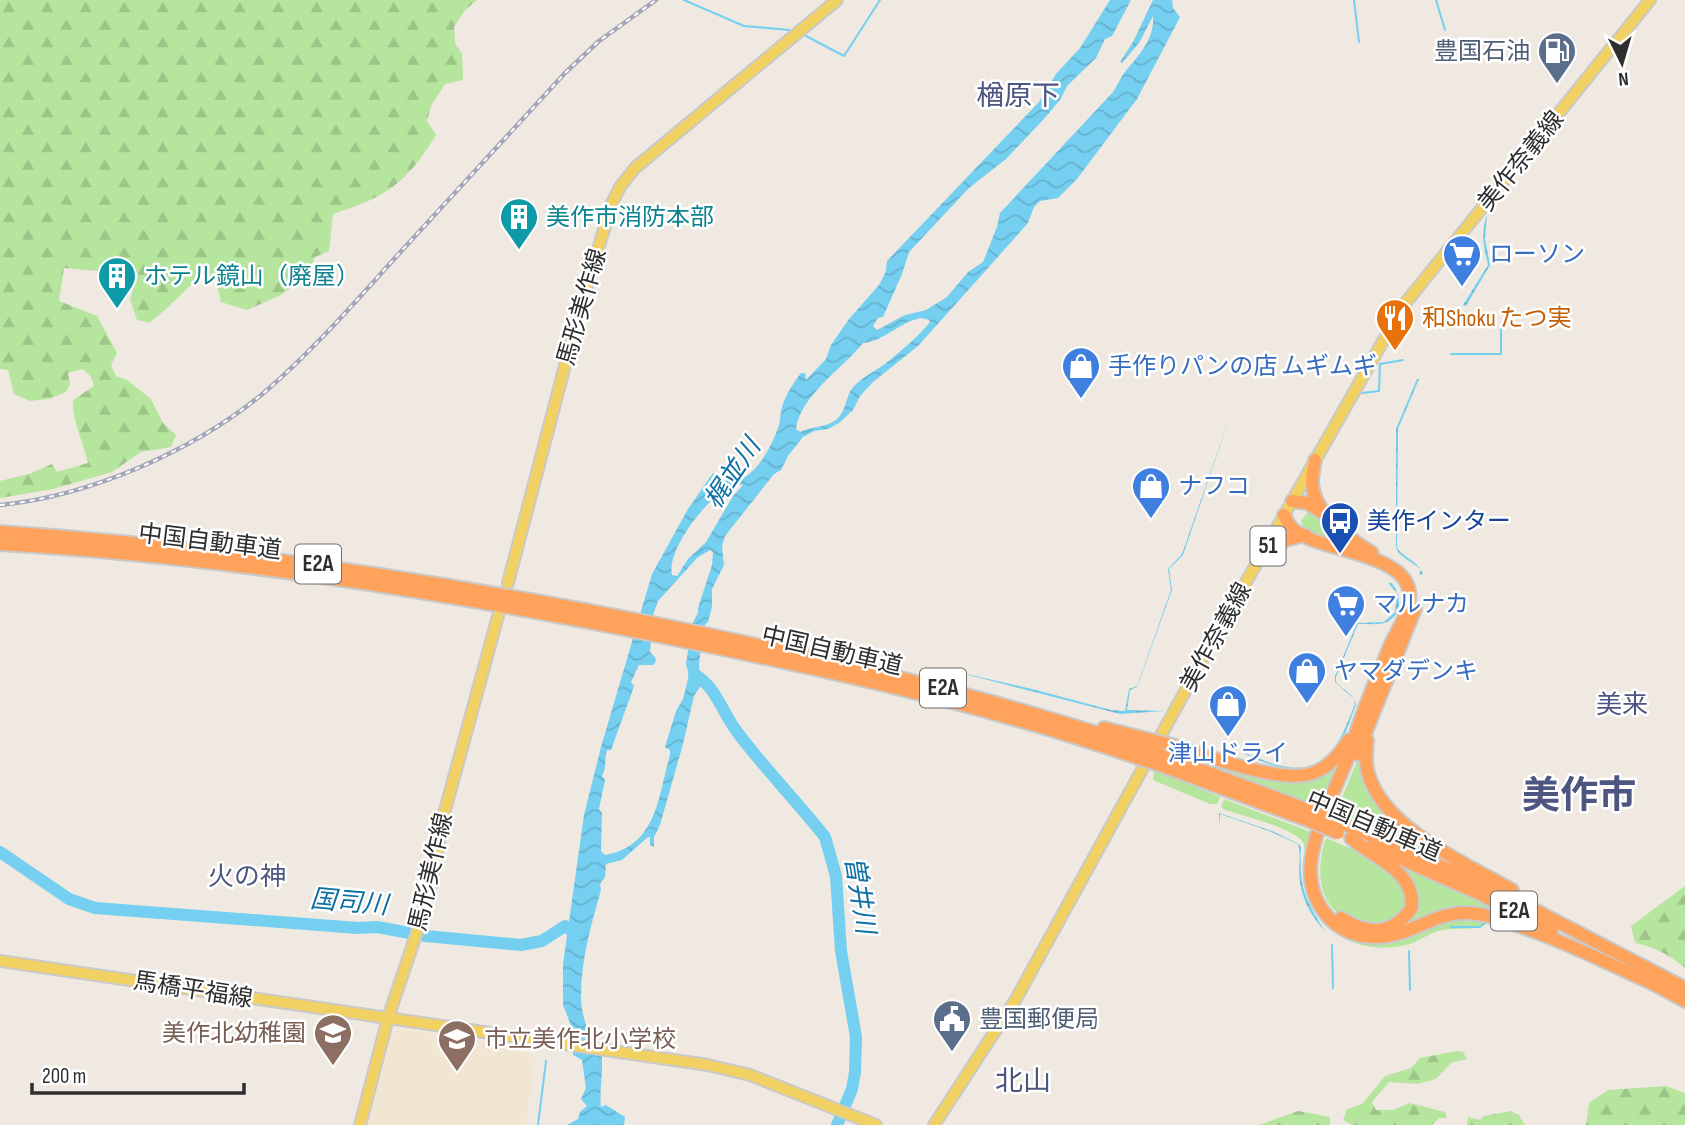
<svg xmlns="http://www.w3.org/2000/svg" width="1685" height="1125" font-family="'Sofia Sans Condensed','Noto Sans JP',sans-serif">
  <style>
    .education { fill: #f0e6d1 }
    .grass { fill: #b6e59e }
    .forest { fill: url(#forest-firs) }
    .water { fill: url(#water-waves); fill-rule: evenodd }
    .lines { fill: none; stroke-linecap: round; stroke-linejoin: round }
    .stream { stroke: #75cff0; stroke-width: 2 }
    .river { stroke: #75cff0; stroke-width: 12 }
    .major-casing { stroke: #c9c9c9; stroke-width: 14 }
    .highway-casing { stroke: #c9c9c9; stroke-width: 16 }
    .major { stroke: #f2d163; stroke-width: 10 }
    .highway { stroke: #ffa35c; stroke-width: 12 }
    .rail-casing { stroke: #a3a6b8; stroke-width: 4.5 }
    .rail { stroke: #fff; stroke-width: 2; stroke-dasharray: 5; stroke-linecap: butt }
    .highway-bridge-casing { stroke: #c9c9c9; stroke-width: 16; stroke-linecap: butt }
    .highway-bridge { stroke: #ffa35c; stroke-width: 12 }
    .labels { text-anchor: middle; dominant-baseline: central; stroke-width: 5; stroke-linejoin: round; paint-order: stroke }
    .shield { fill: #fff; stroke: #6d6d6d; stroke-width: 2 }
    .shield-label { font-size: 23px; font-weight: bold; fill: #2e2e2e }
    .service-label { font-size: 24px; fill: #4e5e75; stroke: #fff; text-anchor: end }
    .street-label { font-size: 24px; fill: #2e2e2e; stroke: #fff }
    .culture-label { font-size: 24px; fill: #0d838f; stroke: #fff; text-anchor: start }
    .shop-label { font-size: 24px; fill: #366cbe; stroke: #fff; text-anchor: start }
    .food-label { font-size: 24px; fill: #c56008; stroke: #fff; text-anchor: start }
    .transit-label { font-size: 24px; fill: #164399; stroke: #fff; text-anchor: start }
    .education-label { font-size: 24px; fill: #785e54; stroke: #fff; text-anchor: end }
    .water-label { font-size: 26px; font-style: italic; fill: #0d6fa3; stroke: #fff }
    .neighbourhood-label { font-size: 26px; fill: #4d5680; stroke: #fff }
    .quarter-label { font-size: 28px; fill: #4d5680; stroke: #fff }
    .town-label { font-size: 38px; font-weight: bold; fill: #4d5680; stroke: #fff }
  </style>
  <defs>
    <pattern id="forest-firs" width="22" height="20" patternUnits="userSpaceOnUse" patternTransform="scale(1.75)"><rect width="22" height="20" fill="#b6e59e"/><path d="M5 1l3.5 6h-7zM16 11l3.5 6h-7z" fill="#9dc588"/></pattern>
    <pattern id="water-waves" width="16" height="10" patternUnits="userSpaceOnUse" patternTransform="scale(1.75)"><rect width="16" height="10" fill="#75cff0"/><path d="M0 5q4-4 8 0t8 0" fill="none" stroke="#66b2ce"/></pattern>
  </defs>
  <rect width="100%" height="100%" fill="#efe9e1"/>
  <polygon class="education" points="401,1029 513,1046 536,1057 525,1125 367,1125 391,1035"/>
  <g class="grass">
    <polygon points="1308,512 1314,513 1335,530 1328,539 1304,529 1301,521"/>
    <polygon points="1363,747 1377,800 1498,886 1335,814"/>
    <polygon points="1174,752 1295,779 1344,753 1323,809"/>
    <polygon points="1154,769 1220,797 1217,804 1210,804 1153,780"/>
    <path d="M1224 799 1314 833 1309 889 1354 937 1451 918 1487 920 1486 924C1478 932 1450 926 1435 932 1425 936 1416 943 1406 945 1358 956 1315 932 1305 883 1303 873 1308 848 1302 841 1292 828 1240 815 1223 809L1221 806Z"/>
    <path d="M1326 838 1369 856 1394 873 1409 898 1405 913 1381 927C1369 924 1353 922 1342 916 1316 900 1317 863 1326 838Z"/>
    <polygon points="1394,862 1511,917 1482,911 1397,930 1407,922 1413,913"/>
  </g>
  <g class="forest">
    <path d="M0 0H477L465 10 454 27 455 43 462 54 463 80 445 84 431 106 427 121 436 135C406 184 386 197 333 214L329 251 315 257 306 277 281 295 247 310 221 302 216 279 200 276 164 311 149 323 137 320 130 299 138 274 129 267 120 273 64 268 59 301 97 316 117 353 111 365 116 376 127 380 151 399 163 423 176 435 171 447 141 452 112 472 53 489 0 498V481L29 474 52 464 57 472 88 463C84 444 71 418 73 400L94 386 91 377 83 369 68 373 70 384 66 392 49 399 30 401 14 394 8 370 0 369Z"/>
    <path d="M1685 886V968C1670 955 1655 947 1635 943L1631 926Z"/>
    <polygon points="1457,1051 1463,1052 1467,1059 1451,1063 1436,1079 1417,1084 1389,1082 1372,1102 1376,1110 1393,1110 1410,1103 1445,1112 1447,1118 1439,1118 1432,1125 1352,1125 1343,1120 1347,1109 1362,1104 1385,1076 1411,1068 1420,1058"/>
    <polygon points="1666,1086 1685,1093 1685,1125 1586,1125 1589,1103 1608,1090"/>
    <polygon points="1298,1111 1330,1117 1330,1125 1259,1125"/>
    <polygon points="1511,1111 1519,1115 1525,1125 1467,1125 1468,1117 1480,1120 1484,1116"/>
  </g>
  <g class="water">
    <path d="M1110 0H1131L1112 36 1105 39 1096 58 1067 86 1060 100 1043 120 1006 159 969 188 909 252 902 274 883 317 878 318 873 326 877 330 905 315 926 310 947 297 968 272 983 262 997 227 1000 213 1113 92C1117 86 1120 79 1124 73 1138 56 1155 39 1153 16L1139 43 1122 63 1120 62 1133 42 1153 0H1172L1173 8 1180 17 1137 99 1077 179 1058 198 1040 201 1034 207 1028 223 980 277 918 346 873 382 860 396 853 410 839 423 828 429 814 431 803 437 788 456 781 470 774 474 725 536 722 546 724 565 712 589V607L708 622 704 626 699 663 700 687 694 696 683 744 660 825 654 837V847L650 845V837H648L622 860 606 864 605 877 600 884 601 890C591 925 581 960 581 997 581 1013 587 1026 590 1040L596 1038C608 1057 598 1086 601 1107L606 1105 625 1117 624 1125H567L578 1119 580 1112 587 1106 581 1099 586 1088 582 1060 573 1055V1051L580 1041 579 1036 575 1033 569 1042 566 1039 572 1028 563 1005V964L584 815 601 747 652 574 688 509 713 473 716 474 718 480C726 481 737 482 745 477 760 468 773 443 778 428 781 419 780 410 784 401 788 391 794 382 801 373H805L806 380 826 359 831 345 849 319 879 285 886 271 887 261 1039 102 1056 74 1080 48ZM921 318 929 320 930 322C916 339 905 347 890 360 878 370 865 375 854 386 845 396 847 411 836 420 824 428 813 426 800 432L796 429C800 396 843 368 863 343 885 341 899 322 921 318ZM735 484 743 485 733 496 706 542 688 559 677 576 672 575C666 549 711 492 735 484ZM710 550 713 552 712 565 698 608V613L692 624 686 664 689 675 683 699 676 711 665 747 670 750V755C658 797 657 846 605 855L601 851 602 813 599 809 605 780 602 776C607 767 604 759 607 750H611L632 692 634 686 631 682 639 665H653L656 661 655 657 650 652 653 615 658 601 697 558Z"/>
    <path d="M1487 216 1485 239 1490 265 1466 306 1463 305 1488 265C1484 249 1480 231 1487 216Z"/>
    <path d="M1417 379H1419L1398 429 1397 548C1404 558 1417 560 1423 574L1419 575 1421 570C1414 562 1398 557 1396 547V429Z"/>
    <polygon points="1232,411 1183,555 1169,569 1172,590 1137,687 1130,690 1127,710 1164,711 1120,714 953,671 1032,689 1111,710 1125,711 1129,689 1137,686 1171,590 1168,569 1182,554"/>
    <path d="M1388 583H1392C1401 595 1403 614 1387 622 1379 626 1367 623 1358 624L1336 677V682C1343 690 1354 694 1356 704 1350 721 1344 741 1332 755 1310 780 1268 766 1243 753 1252 755 1264 761 1274 764 1328 779 1338 746 1355 704L1354 699 1335 682V676L1357 623 1384 622 1395 612 1397 593Z"/>
    <path d="M1219 813 1272 831 1299 844 1301 848C1299 889 1305 899 1325 931 1310 916 1300 895 1299 874 1299 864 1301 854 1298 844L1269 831 1220 814 1219 827Z"/>
  </g>
  <g class="lines">
    <g class="stream">
      <polyline points="684,0 744,26 789,30"/>
      <polyline points="1354,0 1359,42"/>
      <polyline points="1436,0 1445,30"/>
      <polyline points="806,36 844,56 880,0"/>
      <polyline points="1451,354 1501,354 1501,327"/>
      <polyline points="1362,393 1379,391 1380,364 1403,360"/>
      <polyline points="1451,927 1480,927 1486,922"/>
      <polyline points="1332,945 1333,988"/>
      <polyline points="1409,951 1410,990"/>
      <polyline points="538,1125 546,1061"/>
    </g>
    <g class="river">
      <path d="M694 674C715 686 721 709 735 729 762 766 796 800 825 837L836 876 841 951 856 1037 855 1072 852 1089 837 1125"/>
      <polyline points="0,852 69,899 95,908 358,928 377,927 426,936 521,945 542,941 565,926 577,935"/>
    </g>
    <defs>
      <g id="major">
        <polyline points="508,583 579,312 612,203 620,187 635,168 837,0"/>
        <polyline points="0,961 708,1065 750,1075 876,1125"/>
        <polyline points="360,1125 388,1018 419,926 432,879 444,814 498,616"/>
        <polyline points="934,1125 1016,999 1221,626 1403,306 1650,0"/>
      </g>
      <g id="highway">
        <path d="M1315 460C1314 467 1312 475 1312 482 1313 513 1348 538 1372 553"/>
        <polyline points="1292,501 1307,503 1323,513"/>
        <path d="M1284 515C1286 519 1289 526 1293 529 1316 551 1402 552 1409 590 1412 610 1398 628 1390 646 1377 679 1361 712 1352 747 1344 767 1336 786 1327 806 1312 845 1297 886 1331 920 1343 931 1359 937 1375 937 1408 938 1433 912 1467 913 1483 913 1498 919 1513 924 1562 940 1609 964 1656 985"/>
        <path d="M0 532C227 547 450 582 672 627 831 660 989 696 1143 748"/>
        <path d="M0 544C225 557 448 593 669 638 827 670 985 705 1138 758"/>
        <polyline points="1263,555 1285,540 1305,535"/>
        <polyline points="1104,728 1147,739"/>
        <path d="M1367 740C1366 751 1365 762 1368 773 1383 828 1466 864 1512 890"/>
        <path d="M1168 744C1203 754 1281 785 1313 773 1330 767 1340 753 1349 740"/>
        <polyline points="1357,754 1415,609"/>
        <polyline points="1161,755 1314,812"/>
        <polyline points="1157,764 1310,821"/>
        <polyline points="1342,823 1498,891 1685,988"/>
        <polyline points="1372,846 1478,893 1552,930"/>
        <path d="M1341 918C1368 936 1394 935 1412 907 1414 869 1374 859 1351 838"/>
        <polyline points="1648,981 1685,1001"/>
      </g>
    </defs>
    <use href="#major" class="major-casing"/>
    <use href="#highway" class="highway-casing"/>
    <use href="#major" class="major"/>
    <use href="#highway" class="highway"/>
    <defs>
      <path id="rail" d="M0 505C91 496 196 450 266 391 317 347 361 295 406 246 459 188 512 131 565 73L599 41 656 0"/>
    </defs>
    <use href="#rail" class="rail-casing"/>
    <use href="#rail" class="rail"/>
    <defs>
      <g id="highway-bridge">
        <polyline points="1147,739 1168,744"/>
        <polyline points="1143,748 1161,755"/>
        <polyline points="1138,758 1157,764"/>
        <polyline points="1314,812 1342,823"/>
        <polyline points="1310,821 1338,833"/>
      </g>
    </defs>
    <use href="#highway-bridge" class="highway-bridge-casing"/>
    <use href="#highway-bridge" class="highway-bridge"/>
  </g>
  <defs>
    <symbol id="fuel-pin" viewBox="-11 -11 22 30"><path d="M0 17L-7.5 6A9.5 9.5 0 1 1 7.5 6Z" fill="#5c6f8a" stroke="#fff"/><path d="M-5.5-6h7V0h2V4h1.3V-2.5L3-4.5l.8-.8L6-3V5H2.5V1h-1V6h-7ZM-4.2-4.7v3.2H.2V-4.7Z" fill="#fff"/></symbol>
    <symbol id="building-pin" viewBox="-11 -11 22 30"><path d="M0 17L-7.5 6A9.5 9.5 0 1 1 7.5 6Z" fill="#0f9aa8" stroke="#fff"/><path d="M-4-6H4V6H1V3H-1V6H-4ZM-2.5-4.3h1.7v1.8h-1.7ZM.8-4.3h1.7v1.8H.8ZM-2.5-1h1.7V.8h-1.7ZM.8-1h1.7V.8H.8Z" fill="#fff"/></symbol>
    <symbol id="supermarket-pin" viewBox="-11 -11 22 30"><path d="M0 17L-7.5 6A9.5 9.5 0 1 1 7.5 6Z" fill="#3f7fe0" stroke="#fff"/><path d="M-6-5.5h2.5l.6 2H6L4.5 2H-2.5L-4.4-4H-6ZM-1.5 3.2a1.3 1.3 0 1 0 .1 0ZM3 3.2a1.3 1.3 0 1 0 .1 0Z" fill="#fff"/></symbol>
    <symbol id="restaurant-pin" viewBox="-11 -11 22 30"><path d="M0 17L-7.5 6A9.5 9.5 0 1 1 7.5 6Z" fill="#e8710a" stroke="#fff"/><path d="M-5-6h1v4h1v-4h1v4h1v-4h1v5L-1.5 .5V6h-2V.5L-5-1ZM5-6V6H3V1.5H1.5Q1.5-4 5-6Z" fill="#fff"/></symbol>
    <symbol id="shop-pin" viewBox="-11 -11 22 30"><path d="M0 17L-7.5 6A9.5 9.5 0 1 1 7.5 6Z" fill="#3f7fe0" stroke="#fff"/><path d="M-5-2.5h2.3a2.7 3.5 0 0 1 5.4 0H5L5.5 6h-11ZM-1.5-2.5h3a1.5 2.3 0 0 0-3 0Z" fill="#fff"/></symbol>
    <symbol id="bus-pin" viewBox="-11 -11 22 30"><path d="M0 17L-7.5 6A9.5 9.5 0 1 1 7.5 6Z" fill="#1a4fb4" stroke="#fff"/><path d="M-5-6H5V4H4V6H2V4H-2V6H-4V4H-5ZM-3.5-4V0h7V-4ZM-3.5 1.2v1.5H-2V1.2ZM2 1.2v1.5H3.5V1.2Z" fill="#fff"/></symbol>
    <symbol id="civic-pin" viewBox="-11 -11 22 30"><path d="M0 17L-7.5 6A9.5 9.5 0 1 1 7.5 6Z" fill="#5c6f8a" stroke="#fff"/><path d="M-.6-6.5H3V-4.5H.6V-3L4-1V1h2V6H-6V1h2V-1L-.6-3ZM-1.2 2.5V6h2.4V2.5Z" fill="#fff"/></symbol>
    <symbol id="school-pin" viewBox="-11 -11 22 30"><path d="M0 17L-7.5 6A9.5 9.5 0 1 1 7.5 6Z" fill="#8d6e63" stroke="#fff"/><path d="M0-5L7-2L0 1L-7-2ZM-4 1L0 2.5L4 1V4Q0 6-4 4Z" fill="#fff"/></symbol>
  </defs>
  <g fill-rule="evenodd">
    <use href="#fuel-pin" x="1535" y="29" width="44" height="60"/>
    <use href="#building-pin" x="497" y="195" width="44" height="60"/>
    <use href="#supermarket-pin" x="1440" y="232" width="44" height="60"/>
    <use href="#building-pin" x="95" y="254" width="44" height="60"/>
    <use href="#restaurant-pin" x="1373" y="296" width="44" height="60"/>
    <use href="#shop-pin" x="1059" y="344" width="44" height="60"/>
    <use href="#shop-pin" x="1129" y="464" width="44" height="60"/>
    <use href="#bus-pin" x="1318" y="499" width="44" height="60"/>
    <use href="#supermarket-pin" x="1324" y="582" width="44" height="60"/>
    <use href="#shop-pin" x="1285" y="649" width="44" height="60"/>
    <use href="#shop-pin" x="1206" y="682" width="44" height="60"/>
    <use href="#civic-pin" x="930" y="997" width="44" height="60"/>
    <use href="#school-pin" x="311" y="1011" width="44" height="60"/>
    <use href="#school-pin" x="435" y="1017" width="44" height="60"/>
  </g>
  <g class="labels">
    <g class="shield">
      <rect x="1250.5" y="526.5" width="35" height="39" rx="5"/>
      <rect x="295" y="544.5" width="46" height="39" rx="5"/>
      <rect x="920" y="668.5" width="46" height="39" rx="5"/>
      <rect x="1491" y="891.5" width="46" height="39" rx="5"/>
    </g>
    <g class="shield-label">
      <text x="1268" y="546">51</text>
      <text x="318" y="564">E2A</text>
      <text x="943" y="688">E2A</text>
      <text x="1514" y="911">E2A</text>
    </g>
    <g class="service-label">
      <text x="1530" y="51">豊国石油</text>
      <text x="979" y="1019" text-anchor="start">豊国郵便局</text>
    </g>
    <g class="street-label">
      <text transform="translate(1521 161) rotate(-51)">美作奈義線</text>
      <text transform="translate(582 307) rotate(-74)">馬形美作線</text>
      <text transform="translate(210 542) rotate(7)">中国自動車道</text>
      <text transform="translate(1216 637) rotate(-61)">美作奈義線</text>
      <text transform="translate(832 651) rotate(13)">中国自動車道</text>
      <text transform="translate(1374 826) rotate(23)">中国自動車道</text>
      <text transform="translate(431 872) rotate(-77)">馬形美作線</text>
      <text transform="translate(193 990) rotate(9)">馬橋平福線</text>
    </g>
    <g class="culture-label">
      <text x="546" y="217">美作市消防本部</text>
      <text x="144" y="276">ホテル鏡山（廃屋）</text>
    </g>
    <g class="shop-label">
      <text x="1489" y="254">ローソン</text>
      <text x="1108" y="366">手作りパンの店 ムギムギ</text>
      <text x="1178" y="486">ナフコ</text>
      <text x="1373" y="604">マルナカ</text>
      <text x="1334" y="671">ヤマダデンキ</text>
      <text x="1228" y="753" text-anchor="middle">津山ドライ</text>
    </g>
    <g class="food-label">
      <text x="1422" y="318">和Shoku たつ実</text>
    </g>
    <g class="transit-label">
      <text x="1367" y="521">美作インター</text>
    </g>
    <g class="education-label">
      <text x="306" y="1033">美作北幼稚園</text>
      <text x="484" y="1039" text-anchor="start">市立美作北小学校</text>
    </g>
    <g class="water-label">
      <text transform="translate(733 474) rotate(-56)">梶並川</text>
      <text transform="translate(859 895) rotate(81)">曽井川</text>
      <text transform="translate(349 903) rotate(5)">国司川</text>
    </g>
    <g class="neighbourhood-label">
      <text x="1622" y="705">美来</text>
      <text x="247" y="877">火の神</text>
    </g>
    <g class="quarter-label">
      <text x="1018" y="96">楢原下</text>
      <text x="1023" y="1081">北山</text>
    </g>
    <g class="town-label">
      <text x="1579" y="796">美作市</text>
    </g>
  </g>
  <g transform="translate(1622 63) rotate(175)" stroke="#ffffff" stroke-width="5" paint-order="stroke">
  <path d="M0-5L12 26L0 18L-12 26Z" fill="#2e2e2e"/>
  <text y="-10" font-size="19" font-weight="bold" text-anchor="middle" fill="#2e2e2e">N</text>
  </g>
  <path d="M32 1083v10h212v-10" fill="none" stroke="#2e2e2e" stroke-width="3.5"/>
  <text x="42" y="1083" font-size="21" fill="#2e2e2e" stroke="#ffffff" stroke-width="5" paint-order="stroke">200 m</text>
</svg>
